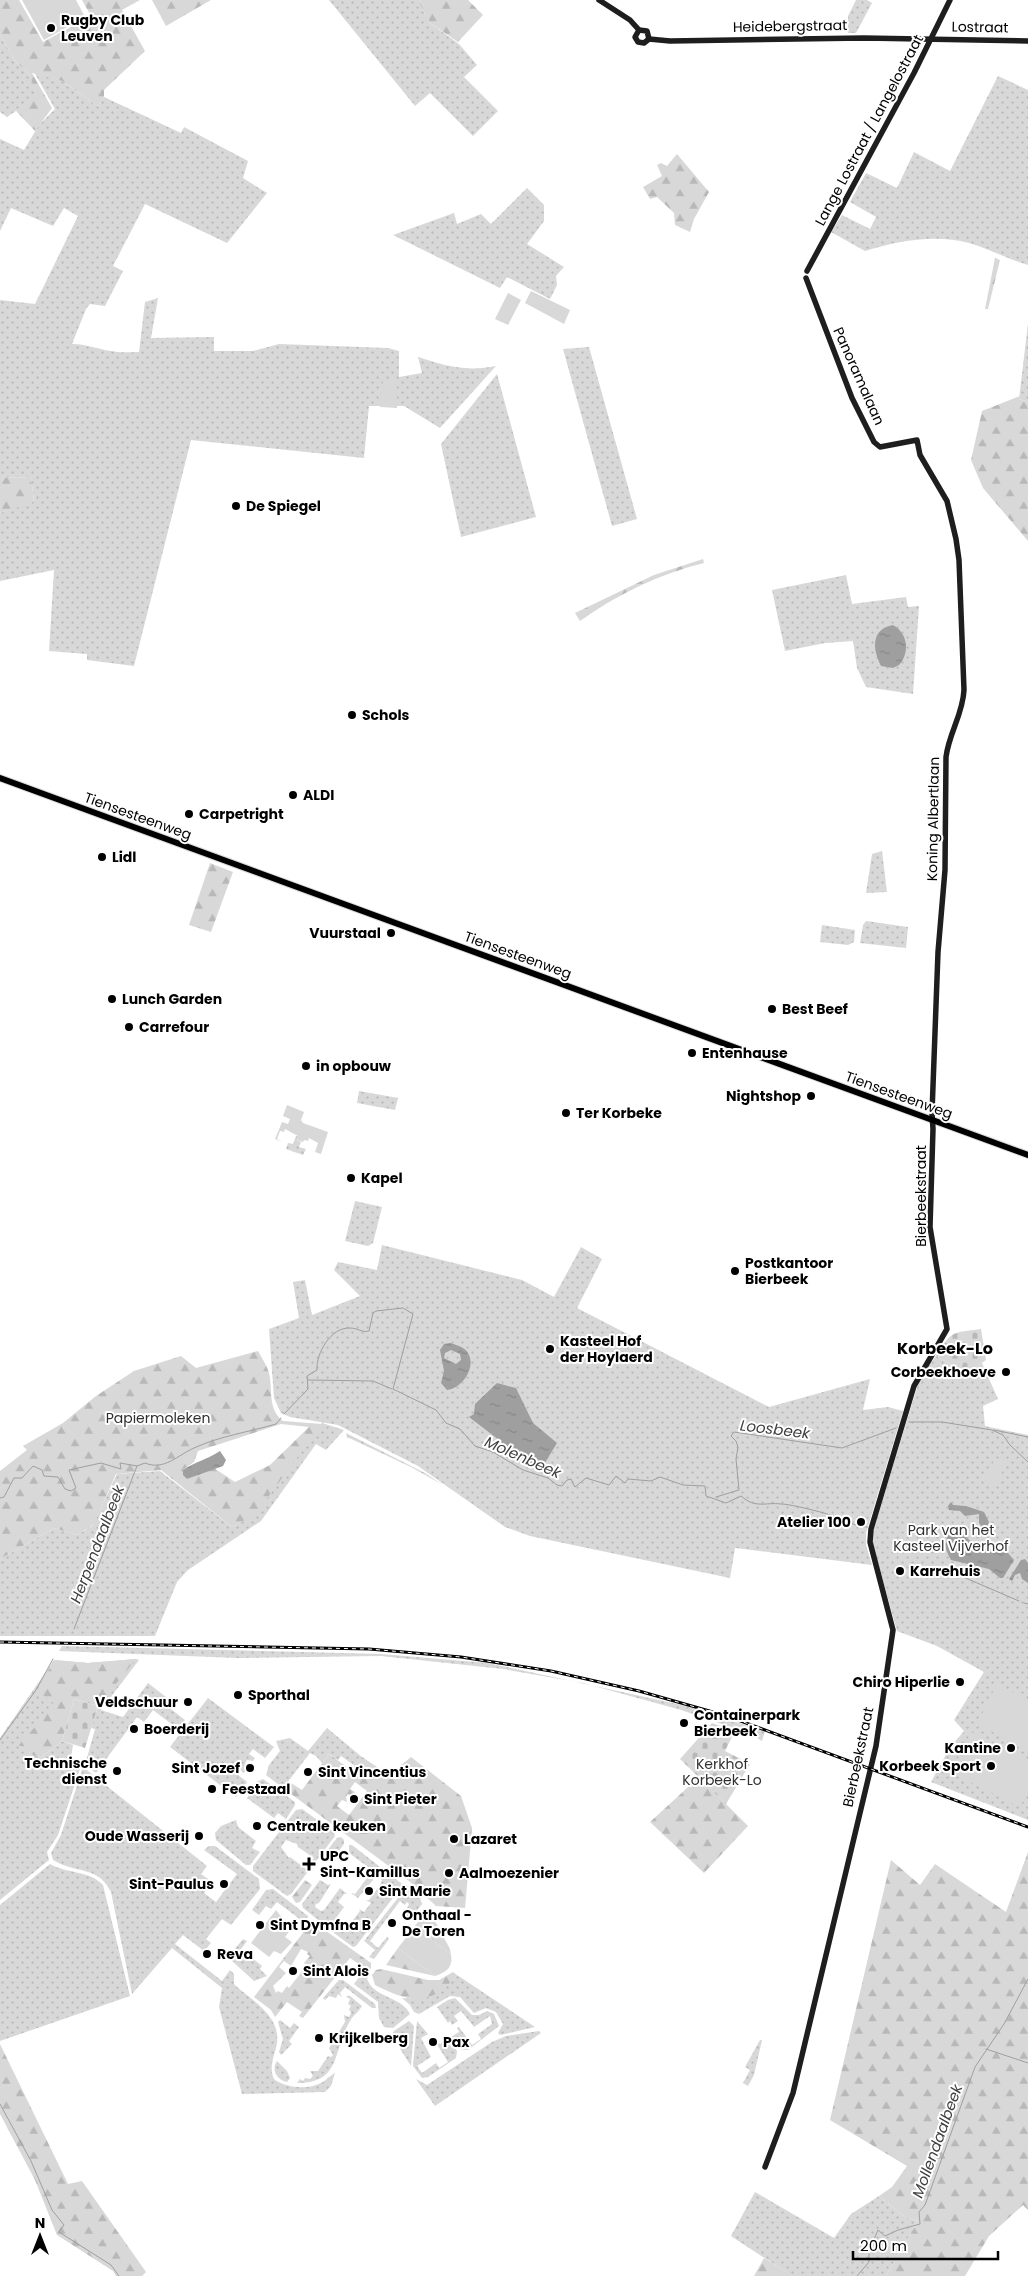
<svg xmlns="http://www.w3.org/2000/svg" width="1028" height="2276" font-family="Poppins,sans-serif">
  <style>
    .grass { fill: url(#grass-dots); fill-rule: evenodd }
    .forest { fill: url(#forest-firs); fill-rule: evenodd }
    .cemetery { fill: url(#cemetery-stones) }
    .garden { fill: #d8d8d8 }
    .water { fill: url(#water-ripples); fill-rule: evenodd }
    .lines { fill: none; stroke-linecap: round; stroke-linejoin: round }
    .stream { stroke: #9f9f9f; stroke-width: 1 }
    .primary-casing { stroke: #dbdbdb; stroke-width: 8 }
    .secondary { stroke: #1e1e1e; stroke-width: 5.5 }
    .primary { stroke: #000; stroke-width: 6 }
    .rail-casing { stroke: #000; stroke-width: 3 }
    .rail { stroke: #fff; stroke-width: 1; stroke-dasharray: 4; stroke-linecap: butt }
    .poi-dot { fill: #000; stroke: #fff; stroke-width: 2 }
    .labels { text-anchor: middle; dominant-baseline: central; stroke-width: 4; stroke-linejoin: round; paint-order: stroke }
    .poi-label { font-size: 14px; font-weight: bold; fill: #000; stroke: #fff; text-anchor: start }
    .street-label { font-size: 14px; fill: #000; stroke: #fff }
    .park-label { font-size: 14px; fill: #2f2f2f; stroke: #fff }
    .water-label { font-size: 15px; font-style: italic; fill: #404040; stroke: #fff }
    .quarter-label { font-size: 16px; font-weight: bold; fill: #000; stroke: #fff }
  </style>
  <defs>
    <pattern id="grass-dots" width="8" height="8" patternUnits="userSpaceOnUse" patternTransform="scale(1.25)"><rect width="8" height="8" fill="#d8d8d8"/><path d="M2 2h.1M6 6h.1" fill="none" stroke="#b8b8b8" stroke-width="1.8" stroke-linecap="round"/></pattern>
    <pattern id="forest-firs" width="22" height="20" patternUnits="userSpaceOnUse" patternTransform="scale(1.25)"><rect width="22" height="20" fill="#d8d8d8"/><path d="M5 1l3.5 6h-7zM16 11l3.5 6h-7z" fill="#b8b8b8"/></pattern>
    <pattern id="cemetery-stones" width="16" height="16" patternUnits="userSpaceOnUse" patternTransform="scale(1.25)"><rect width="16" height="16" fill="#d8d8d8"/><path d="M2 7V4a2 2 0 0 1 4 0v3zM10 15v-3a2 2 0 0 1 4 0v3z" fill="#b8b8b8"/></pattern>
    <pattern id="water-ripples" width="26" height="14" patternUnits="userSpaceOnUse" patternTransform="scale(1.25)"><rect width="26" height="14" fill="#9f9f9f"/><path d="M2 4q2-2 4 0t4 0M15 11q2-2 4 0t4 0" fill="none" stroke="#878787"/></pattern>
  </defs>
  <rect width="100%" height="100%" fill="#fff"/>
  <g class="grass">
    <polygon points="329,0 421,0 419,3 430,23 459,44 477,65 464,77 498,111 473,136 430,93 415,106"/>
    <polygon points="856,0 867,0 872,3 856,33 848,33 848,16"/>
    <polygon points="0,35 16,62 29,74 38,96 7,117 0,112"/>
    <path d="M34 72 62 81 98 106 104 97 181 133 184 127 248 161 243 178 267 193 227 243 145 204 113 266 123 271 105 306 90 304 86 309 72 344C86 344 97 349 111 351 120 353 130 352 139 352L145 302 158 298 151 338 214 337V351H253L279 344 388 348 399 351V377L422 373 418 357C445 366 468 372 496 366L440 428 404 406H369L364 458 191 440 134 666 87 660V654L49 651 54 570 0 581V513L34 501 31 477 0 478V300L35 304 78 216 64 208 53 226 11 208 0 231V139L24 150 39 125 55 109Z"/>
    <path d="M998 76 1028 90V265C1008 259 989 249 969 243 935 234 898 241 865 251L831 232 842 215 870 229 876 217 850 202 866 173 897 188 914 152 950 171Z"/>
    <polygon points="527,188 544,205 544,221 527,244 564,267 556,276 557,285 550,299 507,277 500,288 393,235 454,213 457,224 481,214 491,224"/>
    <polygon points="1028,324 1028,402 1019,399"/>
    <polygon points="589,347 637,519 612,526 563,349"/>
    <polygon points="497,374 536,517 461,537 441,444"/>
    <polygon points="846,575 852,604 906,597 908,607 919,606 913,694 866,687 857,668 853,641 825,643 785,651 772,590"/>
    <polygon points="882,851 887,892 866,893 872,854"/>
    <polygon points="866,921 908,927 906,948 860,943 863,925"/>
    <polygon points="822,925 855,930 854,942 848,945 820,942"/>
    <polygon points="359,1091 398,1098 395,1110 357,1103"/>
    <polygon points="296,1136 298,1136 297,1140 301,1142 299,1147 306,1149 303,1155 286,1149 288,1143 293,1144"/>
    <polygon points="355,1201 382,1207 373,1243 368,1246 345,1241"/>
    <polygon points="382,1245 522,1280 554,1297 581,1247 602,1259 577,1308 769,1407 870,1379 863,1410 888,1407 903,1411 866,1533 866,1545 872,1565 735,1548 730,1578 530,1536 505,1527 418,1466 338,1425 290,1417 281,1413 274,1398 269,1329 299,1318 293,1282 305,1280 312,1315 360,1296 334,1270 338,1262 377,1270"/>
    <polygon points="936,1356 967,1373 982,1363 998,1399 983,1406 985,1426 1028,1435 1028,1820 931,1782 949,1749 964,1731 954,1720 984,1672 937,1646 897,1631 873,1545 873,1531 920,1378"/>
    <polygon points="322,1423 344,1430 326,1450 316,1444 261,1521 188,1570 177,1582 155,1636 0,1636 0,1559 54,1528 77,1535 93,1525 117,1474 160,1471 232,1527 254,1515"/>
    <polygon points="346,1433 425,1473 443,1485 411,1467 347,1437"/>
    <polygon points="62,1646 381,1654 488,1663 682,1705 765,1731 762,1741 751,1734 681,1710 583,1683 503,1669 381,1656 238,1658 59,1651"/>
    <polygon points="136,1659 139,1660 101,1710 123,1717 148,1683 171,1701 167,1706 185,1720 178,1729 153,1710 144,1722 137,1717 96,1773 85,1765 95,1729 91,1728 100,1700 72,1684 39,1759 62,1741 73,1745 71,1757 81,1766 58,1835 47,1852 49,1860 0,1900 0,1738 54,1660 88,1663"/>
    <polygon points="208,1698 274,1747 265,1758 253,1749 249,1754 255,1758 253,1761 247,1760 245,1764 249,1767 244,1773 240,1770 237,1774 247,1782 236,1797 170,1747"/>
    <polygon points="327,1728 362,1757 355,1766 341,1756 338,1760 329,1754 322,1763 316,1756 310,1753 283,1788 266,1775 269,1765 280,1751 276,1741 290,1738 308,1751"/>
    <path d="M83 1767 207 1866 201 1874 208 1879 205 1883 209 1886 204 1893 216 1902 237 1874 204 1850 209 1846H215L259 1879 260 1889 231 1925 222 1919 206 1939 211 1943 204 1951 183 1935 175 1944 222 1981 230 1970 234 1974V1984C253 2002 284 2017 276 2048 273 2059 269 2068 274 2079 285 2088 308 2090 321 2083 327 2080 329 2076 335 2073L331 2086 325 2092 242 2094 219 2007 222 1988 172 1948 132 1994 111 1892C98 1865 75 1874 53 1860L51 1853 61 1835Z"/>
    <polygon points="263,1779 295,1802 295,1805 286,1819 278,1813 274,1818 247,1798 257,1786 254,1783"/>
    <path d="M302 1809 334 1832 335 1836 291 1894 287 1896 253 1871V1866L296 1810ZM286 1840 297 1844 298 1847 314 1858 306 1869 290 1857 289 1858 281 1847Z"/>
    <polygon points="236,1820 238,1827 256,1841 252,1848 260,1852 250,1865 246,1865 216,1840 215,1833 221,1826"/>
    <polygon points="341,1837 344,1840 344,1844 331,1862 323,1856 337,1838"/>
    <polygon points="349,1845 352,1845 384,1870 372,1870 349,1853"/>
    <path d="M50 1864C67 1874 89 1870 103 1885L130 1996 0 2041V1905Z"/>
    <polygon points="382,1873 388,1873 401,1883 402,1886 356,1946 353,1947 334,1933 334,1930 338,1925 344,1929 347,1928 360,1911 359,1909 364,1912 371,1903 366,1900 369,1900 380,1885 382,1880 376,1875 373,1876 373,1880 358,1898 351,1893 355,1894 370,1874"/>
    <polygon points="320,1880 328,1885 331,1884 319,1903 316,1904 315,1907 321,1911 324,1910 340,1888 347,1894 344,1894 338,1902 344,1907 330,1926 327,1927 303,1908 302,1904"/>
    <polygon points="273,1889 308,1916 305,1923 277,1902 271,1909 266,1906 259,1915 252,1910 266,1890"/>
    <polygon points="405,1889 409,1889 420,1898 422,1904 415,1913 412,1911 406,1919 403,1917 409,1904 407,1902 405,1905 400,1901 370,1941 378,1948 387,1937 389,1939 374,1959 369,1957 375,1950 364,1941"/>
    <polygon points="243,1939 247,1941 238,1953 245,1957 247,1954 262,1966 260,1969 267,1976 254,1981 231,1960 229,1956"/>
    <path d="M365 1969 369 1971 367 1979C374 1998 401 1996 410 2014L393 2028 384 2027 379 2018 378 2002 354 1984Z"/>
    <path d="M457 1975 535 2027 500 2035 498 2033 503 2024 496 2012 486 2008 474 2013 460 1997 450 1996 419 2014 414 2012 410 2005 402 1998C425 2000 442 1993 457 1975Z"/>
    <polygon points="339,1980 343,1980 375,2004 376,2008 372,2008 345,1987 340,1993 342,1997 338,1994 336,1998 329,1996 325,2000 323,1998"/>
    <path d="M346 1996H350L362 2006C359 2012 353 2015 350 2021 332 2051 342 2083 297 2083L300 2079 303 2081 305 2078 310 2079 313 2076 310 2071H318L328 2056 331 2057 333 2055 329 2048 345 2022 344 2015 349 2017 351 2013 349 2009 351 2006 348 2004 350 1999Z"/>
    <polygon points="455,1998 472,2015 479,2015 487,2011 494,2014 499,2026 468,2050 460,2049 452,2039 450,2041 457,2051 456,2058 428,2077 422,2078 413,2066 417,2021 428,2034 421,2038 431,2057 417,2066 422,2073 436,2063 439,2068 448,2062 436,2043 438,2042 440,2044 459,2032 457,2028 459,2027 472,2045 481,2039 478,2034 492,2024 490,2016 474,2027 461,2011 454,2016 458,2021 452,2025 450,2021 448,2023 437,2007 448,2000"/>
    <polygon points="280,2020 290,2028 294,2023 299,2027 289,2041 292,2044 281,2055 279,2052 283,2039 278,2022"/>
    <polygon points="409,2021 414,2026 411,2066 392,2036 394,2031"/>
    <polygon points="539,2031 541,2033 435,2106 416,2079 427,2085 492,2042 506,2036"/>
    <polygon points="760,2040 762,2040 754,2075 748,2086 743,2083 750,2070 745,2067"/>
    <path d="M277 2061 287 2071 290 2078 287 2082C277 2080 271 2070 277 2061Z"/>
    <polygon points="755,2192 834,2238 851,2214 879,2196 905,2217 918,2221 886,2276 792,2276 731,2236"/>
  </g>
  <g class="forest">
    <polygon points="0,0 19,0 43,42 91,16 82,0 140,0 122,10 145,51 104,90 104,97 98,106 62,81 32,73 52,108 35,131 16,111 37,95 29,74 16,62 0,35"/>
    <polygon points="152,0 211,0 166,26"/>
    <polygon points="421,0 468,0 483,15 458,42 430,23 419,3"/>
    <polygon points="677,154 709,192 694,219 690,232 675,225 674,213 657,197 650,199 643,187 662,176 657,165 661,163 667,166"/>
    <polygon points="995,258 1000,260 988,309 985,309"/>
    <polygon points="1020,396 1019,399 1028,402 1028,541 983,488 971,460 982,411"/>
    <polygon points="31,477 34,502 0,513 0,478"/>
    <path d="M703 559 704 563C659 574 618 594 580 621L575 613 654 575Z"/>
    <polygon points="210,863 233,872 211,932 189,925"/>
    <path d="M258 1351C262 1358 267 1366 269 1373 273 1389 267 1409 283 1421L322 1424 254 1516 232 1527 161 1470 116 1474 94 1524 77 1535 54 1528 0 1559V1471L27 1450 23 1446 63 1423 96 1396 134 1371 181 1356 196 1368ZM281 1424 309 1427 270 1465 235 1482 214 1468 187 1479 183 1470 194 1462 198 1451Z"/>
    <polygon points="136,1659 98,1706 74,1699 62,1741 39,1759 19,1745 55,1704 37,1691 54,1660 88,1663"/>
    <path d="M329 1754 351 1770 362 1757 389 1775 411 1757 461 1796 472 1828 465 1908 436 1906 409 1881 283 1788 288 1781 302 1790ZM355 1782 367 1791 349 1815 337 1806 342 1800 347 1802 346 1797 348 1794 352 1796 355 1792 350 1789Z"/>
    <polygon points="699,1777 748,1826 704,1873 650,1822"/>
    <polygon points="1028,1852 1028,2210 1023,2205 989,2236 965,2276 886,2276 918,2221 905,2217 879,2196 892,2187 907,2166 830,2120 891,1860 920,1885 935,1864 1006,1912"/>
    <polygon points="305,1880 312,1885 300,1902 296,1903 292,1897"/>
    <polygon points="429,1910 450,1949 451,1955 415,1926 426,1911"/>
    <path d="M312 1921 371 1963V1968L369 1971 350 1958 303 2018 299 2016 302 2012 287 2002 275 2017 271 2010 254 1997ZM301 1949 308 1952 307 1954 310 1956 304 1963 307 1965 289 1988 287 1986 282 1993 278 1991 276 1993 273 1986 286 1973 279 1967 284 1961 291 1966Z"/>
    <polygon points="398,1948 435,1976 386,1965"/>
    <path d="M381 1969 428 1980H439L453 1972 457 1975C430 2008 409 2002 375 1985L372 1975 376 1970Z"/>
    <polygon points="0,2044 68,2184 82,2181 146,2272 142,2276 116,2276 113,2271 57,2235 35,2180 0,2114"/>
    <polygon points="764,2258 791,2275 792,2276 754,2276"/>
  </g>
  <g class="cemetery">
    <path d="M981 1329 986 1360 967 1373 936 1356C952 1330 952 1333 981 1329Z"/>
    <polygon points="74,1699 98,1706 85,1748 62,1741"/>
    <polygon points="712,1723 735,1731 725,1751 750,1764 726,1804 680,1759"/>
  </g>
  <g class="garden">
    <polygon points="22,0 76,0 85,17 44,40"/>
    <polygon points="531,291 570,310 564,324 525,303"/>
    <polygon points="508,293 521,300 508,325 495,319"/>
    <polygon points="383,380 397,381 397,408 380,407"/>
    <polygon points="287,1105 304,1112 301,1120 303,1123 328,1132 321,1154 315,1152 318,1143 309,1138 308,1141 304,1140 303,1142 297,1140 298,1136 285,1129 284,1132 280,1131 277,1139 282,1142 275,1139 282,1122 288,1124 290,1119 283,1116"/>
    <polygon points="995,1458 1006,1462 996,1486 985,1481"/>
    <polygon points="997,1684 1028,1700 1028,1750 977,1724"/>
    <polygon points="971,1732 1028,1761 1028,1791 1020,1807 951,1772"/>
    <polygon points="276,1910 283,1919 294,1925 285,1937 292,1942 281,1954 274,1951 269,1957 251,1943"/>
    <path d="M415 1926 451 1955C453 1968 446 1972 435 1976L398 1948Z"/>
  </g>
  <g class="water">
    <path d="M893 625C908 633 910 653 899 665L893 668 881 666C872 649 871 629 893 625Z"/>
    <path d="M450 1343C456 1345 465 1347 468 1353 477 1368 461 1389 447 1390L441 1383 444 1371 440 1350 444 1344ZM451 1350 460 1354 461 1360 456 1364 444 1358 445 1353Z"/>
    <polygon points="497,1383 516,1388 533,1423 557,1443 543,1466 538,1470 469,1417 474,1414 475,1404"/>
    <path d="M220 1451 226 1460 223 1466 187 1479 183 1475V1470C195 1462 208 1459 220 1451Z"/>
    <polygon points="951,1502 953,1505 966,1506 984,1512 989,1522 985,1532 979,1523 979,1514 965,1516 960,1511 949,1510 948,1506"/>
    <path d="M950 1532 961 1533 979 1548 1007 1552 1014 1560 1003 1578H1000L989 1569 951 1560C945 1549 943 1543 950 1532Z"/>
    <polygon points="1025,1559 1028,1563 1028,1583 1022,1579 1020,1573 1015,1575 1012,1581 1009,1579 1021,1560"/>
  </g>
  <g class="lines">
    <g class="stream">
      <polyline points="308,1380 373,1381 392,1389"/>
      <path d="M284 1414 308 1389 307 1376 317 1370C316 1353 331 1327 350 1328 358 1328 362 1333 369 1331L373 1313 376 1311 403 1308 413 1314 393 1389 436 1410 446 1423 460 1429 475 1446 493 1452 523 1470 548 1478 557 1485 562 1486 567 1480 571 1479 575 1487 586 1478 609 1485 616 1476 625 1483 628 1479 651 1481 660 1477 683 1485 705 1486 706 1496 726 1503 741 1496C756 1509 765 1502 781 1504 791 1504 825 1513 834 1516 845 1520 855 1527 867 1527"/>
      <polyline points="909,1422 942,1422 992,1430 1003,1435 1010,1445 1028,1462"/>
      <polyline points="994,1430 1028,1437"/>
      <polyline points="716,1497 739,1490 736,1459 738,1447 736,1441 731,1436 734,1432 842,1448 896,1428"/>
      <path d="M0 1498 4 1497 14 1478H22L33 1466 42 1470 44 1476 58 1477 65 1489 71 1491 76 1488 69 1470 101 1463 121 1469 120 1463 137 1466 145 1463C164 1471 178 1455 194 1448 220 1436 249 1432 276 1424L281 1418"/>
      <polyline points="947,1570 1019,1601"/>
      <polyline points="1024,1603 1028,1604"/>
      <polyline points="74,1629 137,1466"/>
      <polyline points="0,1740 36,1690 53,1659"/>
      <polyline points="986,2049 1028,2063"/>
      <polyline points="0,2104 31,2161 52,2210 64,2225 59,2232 111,2265 119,2276"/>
      <polyline points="857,2276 869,2262 869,2251 878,2230 885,2236 898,2230 920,2224 919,2212 925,2205 975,2067 1004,2024 1028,1979"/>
    </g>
    <defs>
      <polyline id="primary" points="0,778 1028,1155"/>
    </defs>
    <use href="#primary" class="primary-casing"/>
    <g class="secondary">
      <polyline points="599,0 630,20 639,30 647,31 649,39"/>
      <polyline points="639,30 635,37 638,42 644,43 649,39"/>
      <polyline points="649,39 670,41 864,38 1028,41"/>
      <polyline points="807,271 914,73 950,0"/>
      <path d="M765 2167 793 2093 876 1746 893 1630 870 1542 871 1529 914 1386 947 1329 930 1227 933 1129 932 1113 938 952 945 870 946 757C949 733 963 714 964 690L959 560 956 539 947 501 920 455 917 440 880 447 874 442 852 398 806 278"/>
    </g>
    <use href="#primary" class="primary"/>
    <defs>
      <polyline id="rail" points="0,1642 369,1649 461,1657 551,1671 639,1691 727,1716 1028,1827"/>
    </defs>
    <use href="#rail" class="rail-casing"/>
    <use href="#rail" class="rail"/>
  </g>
  <g class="poi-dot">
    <circle cx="51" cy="28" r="5"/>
    <circle cx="236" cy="506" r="5"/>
    <circle cx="352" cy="715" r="5"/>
    <circle cx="293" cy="795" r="5"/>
    <circle cx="189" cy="814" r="5"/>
    <circle cx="102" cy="857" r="5"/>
    <circle cx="391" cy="933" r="5"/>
    <circle cx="112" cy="999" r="5"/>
    <circle cx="772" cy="1009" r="5"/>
    <circle cx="129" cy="1027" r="5"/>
    <circle cx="692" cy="1053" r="5"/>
    <circle cx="306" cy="1066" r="5"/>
    <circle cx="811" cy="1096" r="5"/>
    <circle cx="566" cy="1113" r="5"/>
    <circle cx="351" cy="1178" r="5"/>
    <circle cx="735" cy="1271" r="5"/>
    <circle cx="550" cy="1349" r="5"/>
    <circle cx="1006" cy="1372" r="5"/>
    <circle cx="861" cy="1522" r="5"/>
    <circle cx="900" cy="1571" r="5"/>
    <circle cx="960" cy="1682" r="5"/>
    <circle cx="238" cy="1695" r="5"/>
    <circle cx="188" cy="1702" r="5"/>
    <circle cx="684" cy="1723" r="5"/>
    <circle cx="134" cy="1729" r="5"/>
    <circle cx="1011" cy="1748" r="5"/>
    <circle cx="991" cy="1766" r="5"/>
    <circle cx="250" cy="1768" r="5"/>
    <circle cx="117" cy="1771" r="5"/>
    <circle cx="308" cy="1772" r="5"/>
    <circle cx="212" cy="1789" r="5"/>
    <circle cx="354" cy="1799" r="5"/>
    <circle cx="257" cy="1826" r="5"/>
    <circle cx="199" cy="1836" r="5"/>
    <circle cx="454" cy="1839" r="5"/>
    <path d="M306.5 1856.5h5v5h5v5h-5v5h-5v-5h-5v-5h5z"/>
    <circle cx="449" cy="1873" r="5"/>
    <circle cx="224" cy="1884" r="5"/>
    <circle cx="369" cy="1891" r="5"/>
    <circle cx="392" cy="1923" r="5"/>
    <circle cx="260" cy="1925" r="5"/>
    <circle cx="207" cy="1954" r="5"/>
    <circle cx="293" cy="1971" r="5"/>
    <circle cx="319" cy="2038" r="5"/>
    <circle cx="433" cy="2042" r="5"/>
  </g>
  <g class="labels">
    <g class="poi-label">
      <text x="61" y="20">Rugby Club<tspan x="61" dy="16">Leuven</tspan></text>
      <text x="246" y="506">De Spiegel</text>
      <text x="362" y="715">Schols</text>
      <text x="303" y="795">ALDI</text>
      <text x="199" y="814">Carpetright</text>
      <text x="112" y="857">Lidl</text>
      <text x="381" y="933" text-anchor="end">Vuurstaal</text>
      <text x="122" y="999">Lunch Garden</text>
      <text x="782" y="1009">Best Beef</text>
      <text x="139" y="1027">Carrefour</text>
      <text x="702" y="1053">Entenhause</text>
      <text x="316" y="1066">in opbouw</text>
      <text x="801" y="1096" text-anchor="end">Nightshop</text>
      <text x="576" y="1113">Ter Korbeke</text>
      <text x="361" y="1178">Kapel</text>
      <text x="745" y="1263">Postkantoor<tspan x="745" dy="16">Bierbeek</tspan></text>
      <text x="560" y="1341">Kasteel Hof<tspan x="560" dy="16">der Hoylaerd</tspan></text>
      <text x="996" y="1372" text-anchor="end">Corbeekhoeve</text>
      <text x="851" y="1522" text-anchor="end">Atelier 100</text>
      <text x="910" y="1571">Karrehuis</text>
      <text x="950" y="1682" text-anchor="end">Chiro Hiperlie</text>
      <text x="248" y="1695">Sporthal</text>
      <text x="178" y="1702" text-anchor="end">Veldschuur</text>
      <text x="694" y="1715">Containerpark<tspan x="694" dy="16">Bierbeek</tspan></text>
      <text x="144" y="1729">Boerderij</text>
      <text x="1001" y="1748" text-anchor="end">Kantine</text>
      <text x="107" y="1763" text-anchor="end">Technische<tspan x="107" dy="16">dienst</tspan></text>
      <text x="981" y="1766" text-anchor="end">Korbeek Sport</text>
      <text x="240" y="1768" text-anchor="end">Sint Jozef</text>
      <text x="318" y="1772">Sint Vincentius</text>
      <text x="222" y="1789">Feestzaal</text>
      <text x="364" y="1799">Sint Pieter</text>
      <text x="267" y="1826">Centrale keuken</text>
      <text x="189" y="1836" text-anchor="end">Oude Wasserij</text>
      <text x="464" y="1839">Lazaret</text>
      <text x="320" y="1856">UPC<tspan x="320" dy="16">Sint-Kamillus</tspan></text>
      <text x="459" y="1873">Aalmoezenier</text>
      <text x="214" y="1884" text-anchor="end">Sint-Paulus</text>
      <text x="379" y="1891">Sint Marie</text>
      <text x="402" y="1915">Onthaal -<tspan x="402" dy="16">De Toren</tspan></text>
      <text x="270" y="1925">Sint Dymfna B</text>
      <text x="217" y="1954">Reva</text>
      <text x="303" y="1971">Sint Alois</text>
      <text x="329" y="2038">Krijkelberg</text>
      <text x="443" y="2042">Pax</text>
    </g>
    <g class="street-label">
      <text transform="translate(790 26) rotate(-1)">Heidebergstraat</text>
      <text transform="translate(980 27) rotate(1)">Lostraat</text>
      <text transform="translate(869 130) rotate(-62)">Lange Lostraat / Langelostraat</text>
      <text transform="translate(859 376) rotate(66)">Panoramalaan</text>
      <text transform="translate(138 816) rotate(20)">Tiensesteenweg</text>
      <text transform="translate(933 819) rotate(-89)">Koning Albertlaan</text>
      <text transform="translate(518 955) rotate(20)">Tiensesteenweg</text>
      <text transform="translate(899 1095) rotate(20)">Tiensesteenweg</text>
      <text transform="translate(921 1196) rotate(-90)">Bierbeekstraat</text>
      <text transform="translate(858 1757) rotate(-78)">Bierbeekstraat</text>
    </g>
    <g class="park-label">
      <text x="158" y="1418">Papiermoleken</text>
      <text x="951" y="1530">Park van het<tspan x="951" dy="16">Kasteel Vijverhof</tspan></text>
      <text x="722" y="1764">Kerkhof<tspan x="722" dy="16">Korbeek-Lo</tspan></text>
    </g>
    <g class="water-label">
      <text transform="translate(775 1429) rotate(7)">Loosbeek</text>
      <text transform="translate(523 1457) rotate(24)">Molenbeek</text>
      <text transform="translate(97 1544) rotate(-69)">Herpendaalbeek</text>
      <text transform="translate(937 2141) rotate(-70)">Mollendaalbeek</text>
    </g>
    <g class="quarter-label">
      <text x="945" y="1348">Korbeek-Lo</text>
    </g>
  </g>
  <g transform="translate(40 2236)" stroke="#ffffff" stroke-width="4" paint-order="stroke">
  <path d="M0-4L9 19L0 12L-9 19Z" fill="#000000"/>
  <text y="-8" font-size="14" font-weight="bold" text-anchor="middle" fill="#000000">N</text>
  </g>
  <path d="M853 2251v8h145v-8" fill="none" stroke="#000000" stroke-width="2.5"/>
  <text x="860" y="2251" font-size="15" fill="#000000" stroke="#ffffff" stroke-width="4" paint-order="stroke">200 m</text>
</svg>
